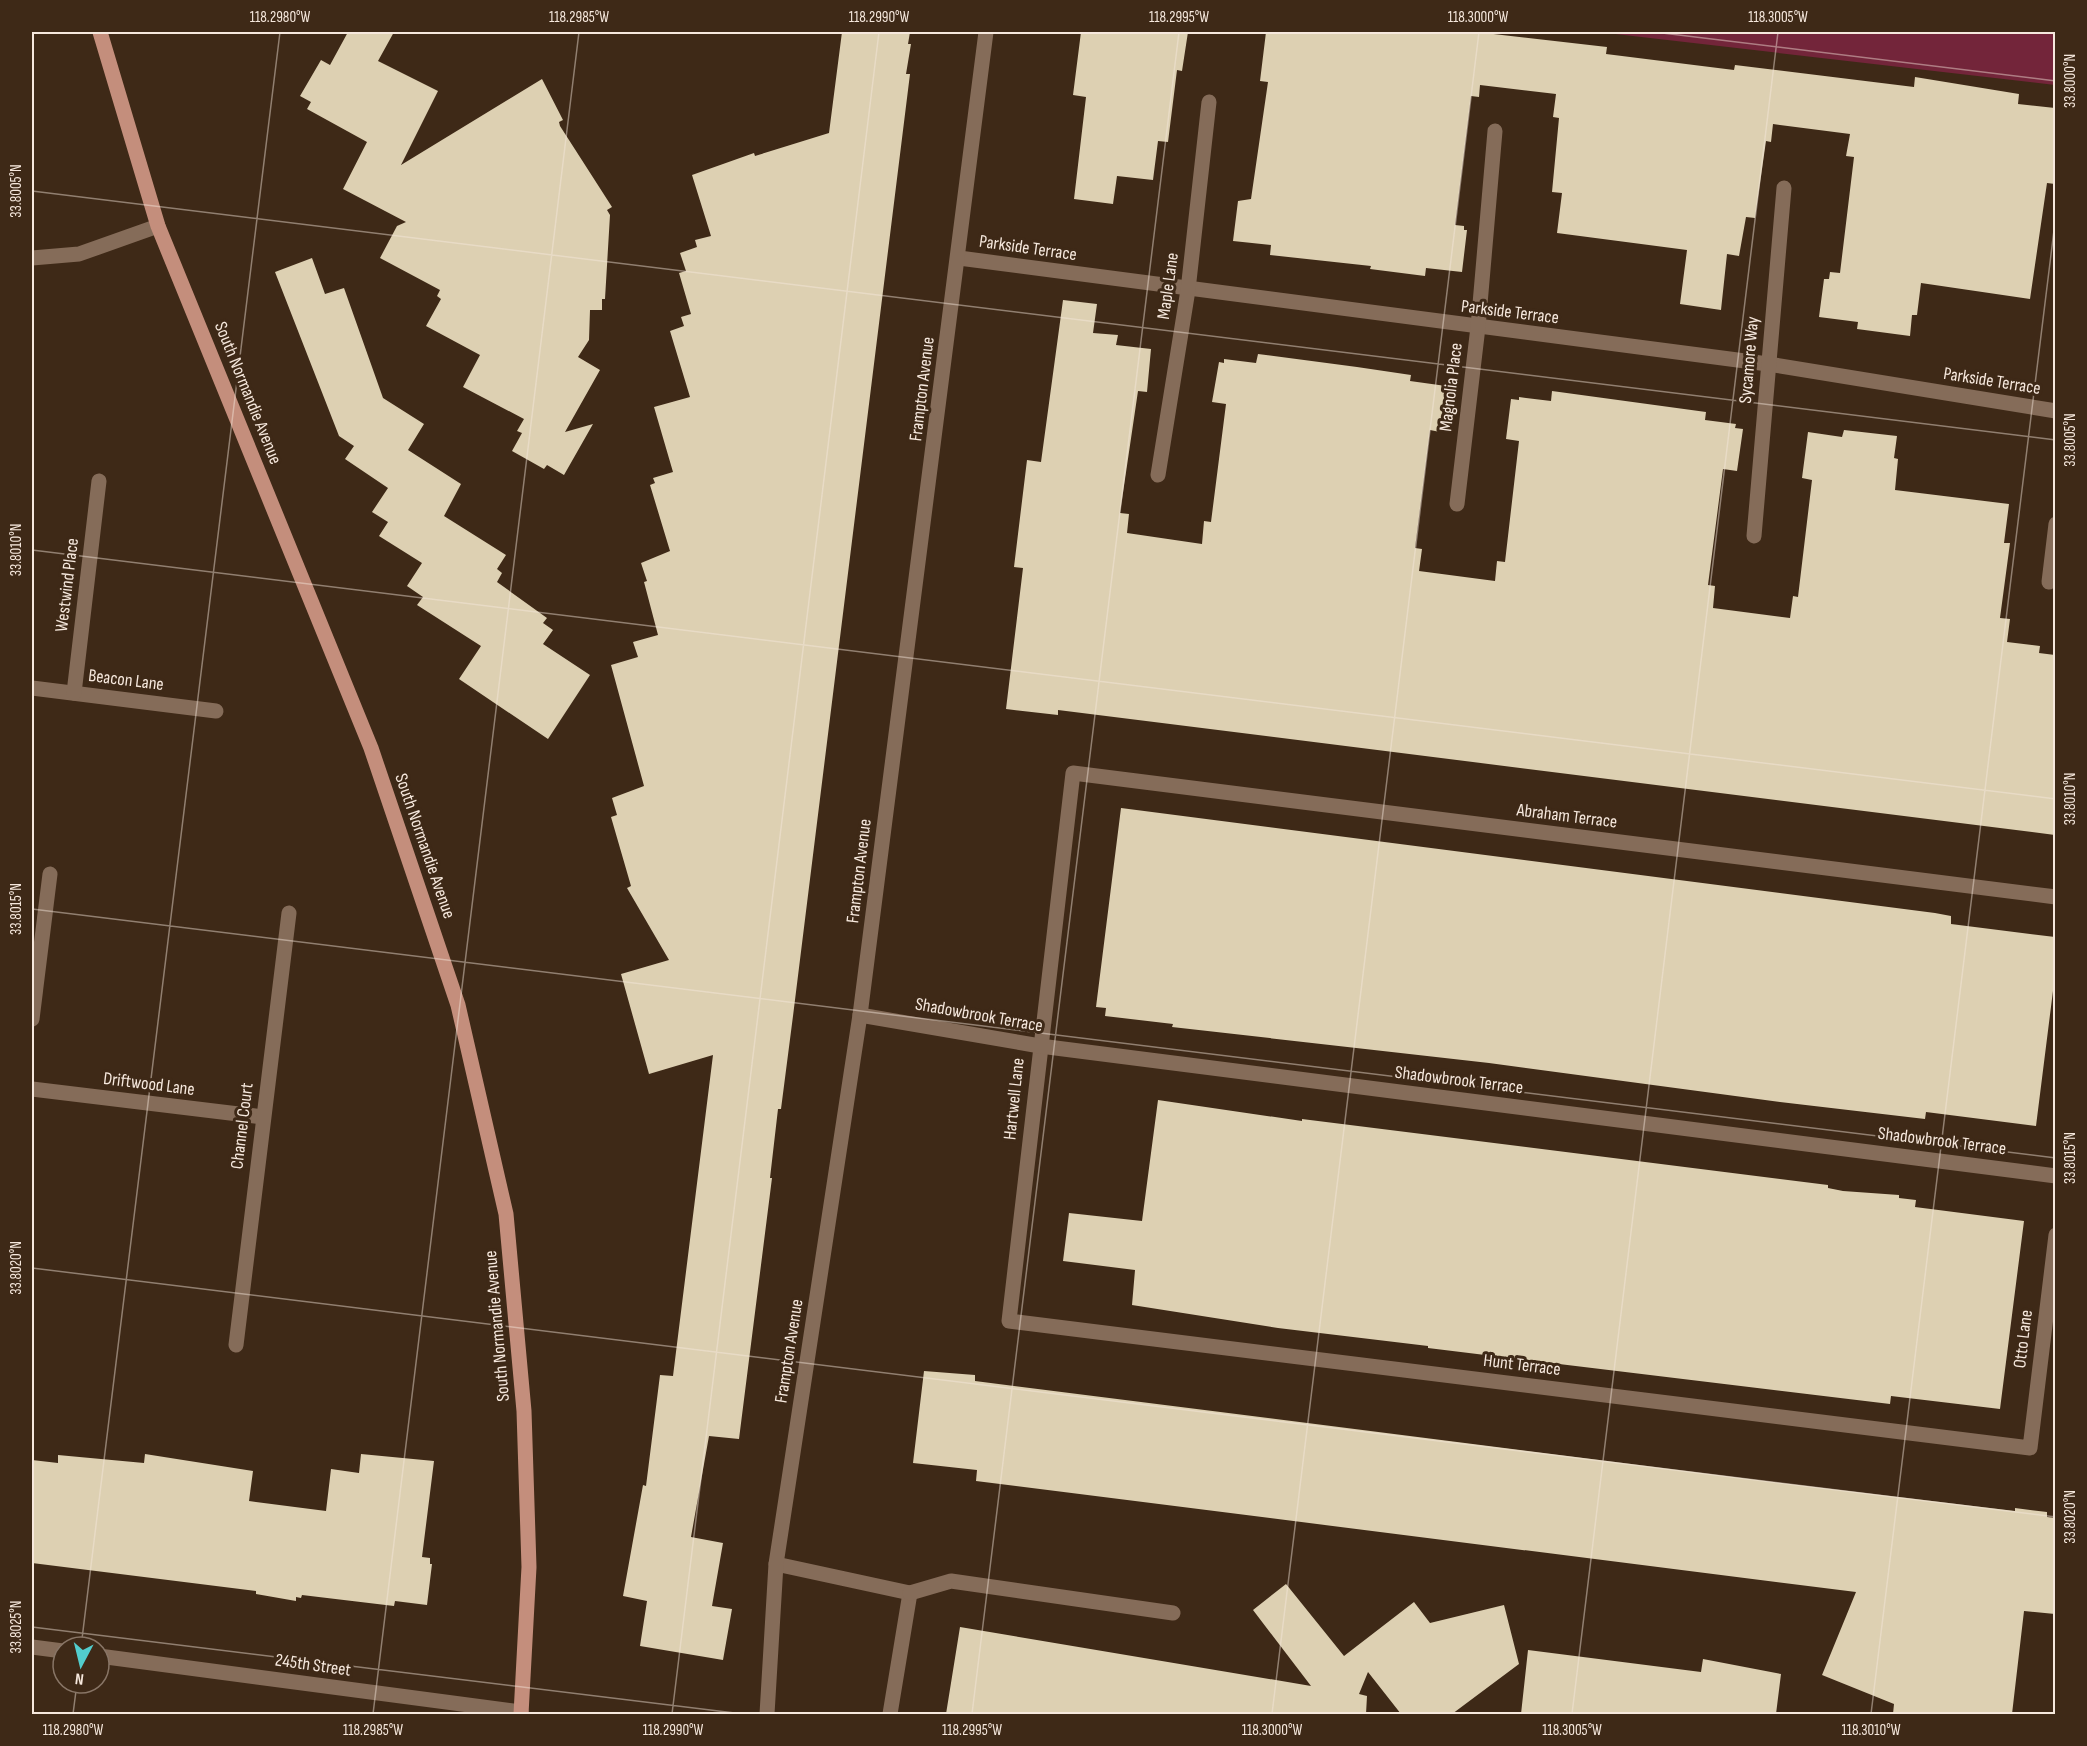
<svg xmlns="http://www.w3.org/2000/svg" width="2087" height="1746" font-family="'Sofia Sans Condensed',sans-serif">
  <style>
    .green { fill: #73253a }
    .building { fill: #ddd0b2 }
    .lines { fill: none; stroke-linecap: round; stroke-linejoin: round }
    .service { stroke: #856c59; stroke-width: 15 }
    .minor { stroke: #856c59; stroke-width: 15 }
    .tertiary { stroke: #856c59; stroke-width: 15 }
    .primary { stroke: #c48e7c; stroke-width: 15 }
    .ticks { fill: none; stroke: #f6e8dd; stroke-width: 1.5; stroke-opacity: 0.45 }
    .labels { text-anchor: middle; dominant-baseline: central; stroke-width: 6; stroke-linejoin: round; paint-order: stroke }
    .street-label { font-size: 18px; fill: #f6e8dd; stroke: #3e2917 }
    .neatline { fill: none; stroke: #f6e8dd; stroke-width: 2 }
    .ticks-label { font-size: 15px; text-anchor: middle; fill: #f6e8dd }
  </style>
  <rect width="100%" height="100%" fill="#3e2917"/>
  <polygon class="green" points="1598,32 2055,32 2055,85"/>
  <g class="building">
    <polygon points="348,32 394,32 378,61 438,91 401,165 542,79 563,120 559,122 560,126 612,207 607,210 610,215 605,299 602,299 602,310 590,310 589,340 578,357 600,370 565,432 593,424 564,475 547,465 544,469 512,451 522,433 517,431 524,419 463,387 480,355 426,326 441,299 437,296 440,290 380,258 397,226 406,222 343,189 367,142 307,109 311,102 300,96 321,60 330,65"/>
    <polygon points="842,32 910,32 908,44 911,44 906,74 910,74 793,1016 781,1109 778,1109 770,1178 772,1178 739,1439 709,1436 691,1537 723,1543 712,1606 732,1609 723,1660 640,1646 647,1601 623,1596 643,1485 646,1486 660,1375 673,1376 713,1055 649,1074 621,974 669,960 627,888 631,886 611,817 617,815 612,798 644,786 611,665 638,657 633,642 658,635 644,582 647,581 641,563 670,551 650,485 655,483 653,478 673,472 654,407 690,397 670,331 684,326 681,317 691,314 679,273 686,271 680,253 697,247 695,240 711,236 692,175 754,153 755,156 829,133"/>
    <polygon points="1081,32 1188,32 1182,71 1177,70 1168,142 1158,141 1153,180 1117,176 1113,204 1074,199 1086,97 1073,95"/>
    <polygon points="1266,32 1476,32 1607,47 1606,54 1734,70 1735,65 1914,87 1915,77 2019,94 2018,104 2055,108 2055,184 2047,183 2030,299 1921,283 1917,315 1912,315 1910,336 1857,329 1858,322 1819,317 1824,279 1829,279 1830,272 1840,273 1854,157 1846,156 1850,134 1773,124 1771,142 1766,141 1755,218 1746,217 1739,256 1727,254 1721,310 1680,304 1687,250 1557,233 1562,193 1552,192 1559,118 1553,117 1556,94 1480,85 1479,97 1471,96 1455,225 1464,226 1464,230 1467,230 1462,272 1426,268 1425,276 1370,269 1371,266 1270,255 1271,245 1233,241 1238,201 1251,199 1268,82 1260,81"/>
    <polygon points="312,258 325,294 344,288 383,398 424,424 408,450 461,484 444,516 506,555 497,569 502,573 497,582 547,618 543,623 553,630 543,644 590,675 548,739 459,679 481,646 417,605 423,597 407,586 422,563 379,536 388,522 372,512 388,488 345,459 354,446 339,436 275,272"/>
    <polygon points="1063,300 1097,304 1093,333 1118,335 1116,345 1151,349 1147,392 1138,391 1120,513 1129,514 1127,533 1202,544 1204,521 1211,522 1226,404 1212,402 1219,362 1224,363 1224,359 1256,363 1258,354 1357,367 1411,375 1410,381 1446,386 1440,432 1430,430 1415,548 1422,549 1419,571 1495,581 1497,561 1505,562 1519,441 1506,439 1511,399 1519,400 1519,397 1551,401 1552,391 1706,412 1705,420 1736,424 1735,428 1743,429 1737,471 1723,469 1708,585 1715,586 1713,608 1790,618 1793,596 1798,597 1812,480 1802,478 1808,432 1842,437 1844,430 1897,436 1894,458 1898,459 1895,490 2009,504 2004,543 2010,543 2000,618 2010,619 2007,642 2040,646 2039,653 2055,655 2055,835 1058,710 1058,715 1006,709 1023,568 1014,567 1027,460 1041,462"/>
    <polygon points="1121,808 1935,913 1951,916 1951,924 2055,937 2055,975 2036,1126 1926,1112 1925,1119 1780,1102 1489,1063 1172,1027 1173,1024 1105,1016 1106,1008 1096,1007"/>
    <polygon points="1158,1100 1302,1121 1302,1119 1828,1185 1828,1188 1843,1191 1899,1195 1899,1198 1916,1200 1915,1207 2024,1221 2000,1409 1891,1396 1890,1404 1428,1348 1428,1346 1278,1328 1132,1305 1135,1270 1063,1261 1069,1213 1142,1221"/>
    <polygon points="924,1371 975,1375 975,1381 1766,1481 2015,1511 2015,1508 2047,1512 2047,1517 2055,1518 2055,1614 2024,1611 2012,1714 1893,1714 1894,1704 1822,1675 1856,1592 976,1481 977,1470 913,1463"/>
    <polygon points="145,1454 253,1471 249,1501 326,1511 331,1469 359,1473 361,1454 434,1461 422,1557 430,1558 430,1564 432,1564 427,1605 395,1601 394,1606 302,1595 301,1598 296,1597 296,1601 256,1594 256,1591 32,1563 32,1460 58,1463 58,1455 144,1463"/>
    <polygon points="1286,1584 1344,1656 1414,1602 1430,1623 1504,1605 1519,1664 1452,1714 1401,1714 1368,1672 1359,1694 1367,1696 1366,1714 946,1714 960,1627 1311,1686 1253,1610"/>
    <polygon points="1528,1650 1701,1672 1703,1659 1781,1674 1776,1714 1521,1714"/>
  </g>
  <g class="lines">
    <g class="service">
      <polyline points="776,1564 910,1593 890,1714"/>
      <polyline points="910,1593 951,1581 1173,1613"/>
    </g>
    <g class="minor">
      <polyline points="32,258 79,254 158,226"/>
      <polyline points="959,258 1768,364 2056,411"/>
      <polyline points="1158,475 1188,290 1209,102"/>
      <polyline points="1457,504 1478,327 1495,131"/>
      <polyline points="1754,536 1784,188"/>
      <polyline points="2049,582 2056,524"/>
      <polyline points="32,688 216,711"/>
      <polyline points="74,693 99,481"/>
      <polyline points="2056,897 1073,773 1009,1321 2030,1448 2056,1235"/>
      <polyline points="860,1015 1040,1046 2056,1176"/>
      <polyline points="32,1019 50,874"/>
      <polyline points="32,1089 263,1117"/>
      <polyline points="236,1345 289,913"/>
      <polyline points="32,1647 63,1651"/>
      <polyline points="99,1656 521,1712"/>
    </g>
    <polyline class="tertiary" points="767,1714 776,1564 860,1015 986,32"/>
    <polyline class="primary" points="100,32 158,226 371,748 458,1005 506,1214 524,1411 529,1567 521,1714"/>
  </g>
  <path class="ticks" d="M1654 32 2056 81M32 191 2056 440M32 550 2056 799M32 909 2056 1158M32 1268 2056 1517M32 1627 743 1714M81 1647 280 32M73 1714 77 1683M373 1714 579 32M672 1714 879 32M972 1714 1179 32M1272 1714 1479 32M1572 1714 1778 32M1871 1714 2056 214"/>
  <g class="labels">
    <g class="street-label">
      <text transform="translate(1028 248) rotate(8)">Parkside Terrace</text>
      <text transform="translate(1168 286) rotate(-82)">Maple Lane</text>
      <text transform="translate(1510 312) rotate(7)">Parkside Terrace</text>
      <text transform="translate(1749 360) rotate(-85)">Sycamore Way</text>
      <text transform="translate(1992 381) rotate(9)">Parkside Terrace</text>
      <text transform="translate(1451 387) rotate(-83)">Magnolia Place</text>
      <text transform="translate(922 389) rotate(-83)">Frampton Avenue</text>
      <text transform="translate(248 393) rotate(68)">South Normandie Avenue</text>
      <text transform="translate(67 585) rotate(-83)">Westwind Place</text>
      <text transform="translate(126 680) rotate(7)">Beacon Lane</text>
      <text transform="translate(1567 816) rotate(7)">Abraham Terrace</text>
      <text transform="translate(425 846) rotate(71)">South Normandie Avenue</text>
      <text transform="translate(859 871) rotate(-83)">Frampton Avenue</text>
      <text transform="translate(979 1015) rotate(10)">Shadowbrook Terrace</text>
      <text transform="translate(1459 1080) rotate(7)">Shadowbrook Terrace</text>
      <text transform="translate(149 1084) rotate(7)">Driftwood Lane</text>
      <text transform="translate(1014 1099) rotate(-84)">Hartwell Lane</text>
      <text transform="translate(242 1126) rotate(-83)">Channel Court</text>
      <text transform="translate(1942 1141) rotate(7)">Shadowbrook Terrace</text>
      <text transform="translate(497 1326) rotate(-95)">South Normandie Avenue</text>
      <text transform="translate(2023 1339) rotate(-83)">Otto Lane</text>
      <text transform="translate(789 1351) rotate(-81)">Frampton Avenue</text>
      <text transform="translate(1522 1365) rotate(7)">Hunt Terrace</text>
      <text transform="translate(313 1665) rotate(8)">245th Street</text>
    </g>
  </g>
  <rect width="2087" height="1746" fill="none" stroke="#3e2917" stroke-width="66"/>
  <g transform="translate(81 1665) rotate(187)"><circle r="28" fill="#3e2917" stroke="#887566" stroke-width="1.5"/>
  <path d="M0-4.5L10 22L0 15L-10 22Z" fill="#52cdcd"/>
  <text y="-9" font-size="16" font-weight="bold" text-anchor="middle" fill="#f6e8dd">N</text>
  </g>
  <rect x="33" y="33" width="2021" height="1680" class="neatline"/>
  <g class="ticks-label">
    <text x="280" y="22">118.2980°W</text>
    <text x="579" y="22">118.2985°W</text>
    <text x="879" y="22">118.2990°W</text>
    <text x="1179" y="22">118.2995°W</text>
    <text x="1478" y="22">118.3000°W</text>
    <text x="1778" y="22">118.3005°W</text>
    <text transform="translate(2070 81) rotate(-90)" y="5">33.8000°N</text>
    <text transform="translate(16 191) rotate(-90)" y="5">33.8005°N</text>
    <text transform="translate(2070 440) rotate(-90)" y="5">33.8005°N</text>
    <text transform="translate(16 550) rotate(-90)" y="5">33.8010°N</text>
    <text transform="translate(2070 799) rotate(-90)" y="5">33.8010°N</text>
    <text transform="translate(16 909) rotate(-90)" y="5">33.8015°N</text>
    <text transform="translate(2070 1158) rotate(-90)" y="5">33.8015°N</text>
    <text transform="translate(16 1268) rotate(-90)" y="5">33.8020°N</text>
    <text transform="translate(2070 1517) rotate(-90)" y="5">33.8020°N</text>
    <text transform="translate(16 1627) rotate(-90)" y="5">33.8025°N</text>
    <text x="73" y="1735">118.2980°W</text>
    <text x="373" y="1735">118.2985°W</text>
    <text x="673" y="1735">118.2990°W</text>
    <text x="972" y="1735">118.2995°W</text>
    <text x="1272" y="1735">118.3000°W</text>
    <text x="1572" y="1735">118.3005°W</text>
    <text x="1871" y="1735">118.3010°W</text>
  </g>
</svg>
